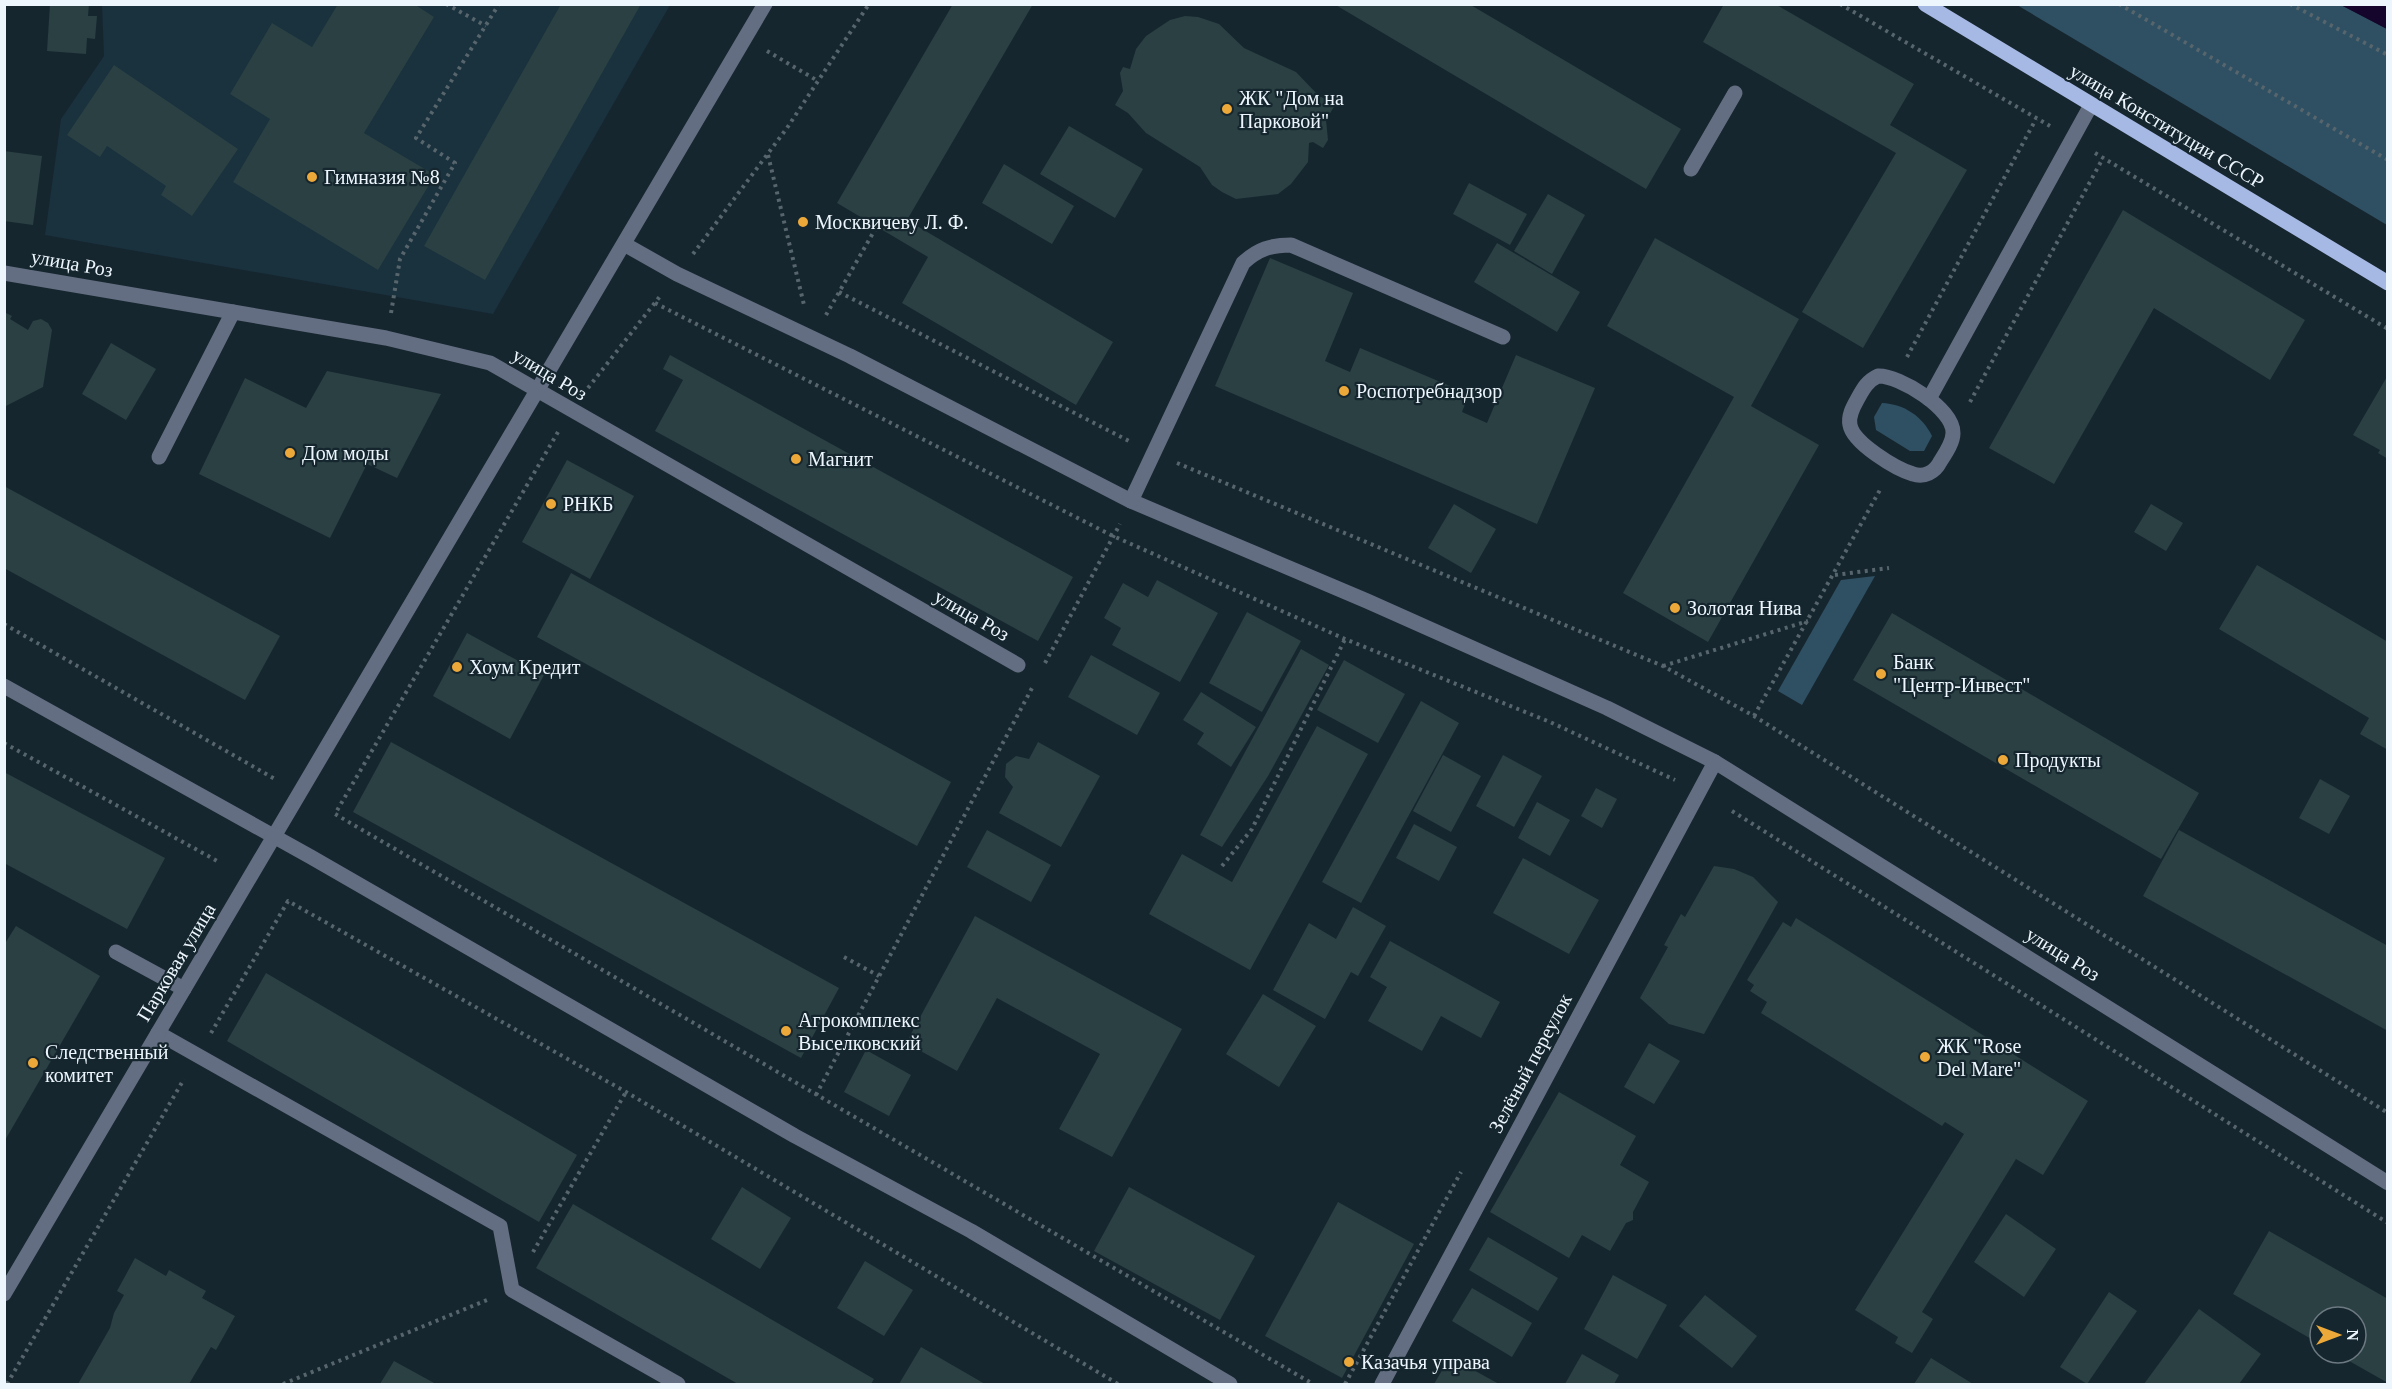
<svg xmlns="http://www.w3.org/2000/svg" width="2392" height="1389" font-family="Georgia,serif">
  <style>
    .built { fill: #1a313e }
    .green { fill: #2f5063 }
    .water { fill: #15042c }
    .building { fill: #2a4042 }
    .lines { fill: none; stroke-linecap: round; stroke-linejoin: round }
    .path { stroke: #57656d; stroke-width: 4; stroke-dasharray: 3 4.5; stroke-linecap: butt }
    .minor { stroke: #646e82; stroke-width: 15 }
    .major { stroke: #a6b9e4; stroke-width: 15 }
    .poi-dot { fill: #eca93a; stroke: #16262f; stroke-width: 2 }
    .labels { text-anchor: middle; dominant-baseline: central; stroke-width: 4.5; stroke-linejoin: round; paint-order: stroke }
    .poi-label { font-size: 20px; fill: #ecf6fc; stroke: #16262f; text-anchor: start }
    .street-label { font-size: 20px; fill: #ecf6fc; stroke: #16262f }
  </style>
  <rect width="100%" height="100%" fill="#16262f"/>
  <polygon class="built" points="102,5 670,5 493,314 45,235 61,119 104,56"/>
  <g class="green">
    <polygon points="2017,5 2341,5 2387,29 2387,225"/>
    <path d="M1882 403C1904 404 1922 416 1932 436L1924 451H1910L1876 430 1874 417Z"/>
    <polygon points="1875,576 1802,705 1778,691 1841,580"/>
  </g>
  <polygon class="water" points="2341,5 2387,5 2387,29"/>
  <g class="building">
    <polygon points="50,4 89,4 88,16 97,16 95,39 87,38 86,54 47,51"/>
    <polygon points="338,4 414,4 434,17 364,133 435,175 378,270 233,182 270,119 230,94 272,23 312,47"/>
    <polygon points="561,4 641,4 485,280 424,246"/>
    <polygon points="953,4 1033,4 907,220 1113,342 1076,405 902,303 928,257 837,203"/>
    <polygon points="1334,4 1469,4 1681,129 1646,189"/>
    <polygon points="1724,4 1775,4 1914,84 1890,125 1967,170 1863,348 1802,312 1896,153 1703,42"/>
    <polygon points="1185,16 1198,17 1219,24 1244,48 1296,72 1318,95 1335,105 1326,120 1328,140 1323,148 1313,142 1309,143 1308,162 1291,184 1278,194 1236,199 1222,192 1212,185 1200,167 1146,133 1128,113 1115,105 1123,91 1120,73 1123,67 1130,69 1136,49 1146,36 1170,20"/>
    <polygon points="114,65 238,149 192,216 161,195 166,186 107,146 100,157 67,135"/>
    <polygon points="1069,126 1143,169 1115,218 1040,174"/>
    <polygon points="4,151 42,156 33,225 4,221"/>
    <polygon points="1004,164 1074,206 1052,244 982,203"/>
    <polygon points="1469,183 1527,214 1510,245 1453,214"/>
    <polygon points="1548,194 1585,215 1552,274 1514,251"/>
    <polygon points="2123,210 2305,320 2270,380 2154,308 2054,484 1989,448"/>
    <polygon points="1655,238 1799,319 1751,406 1819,445 1708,642 1623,593 1734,397 1607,326"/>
    <polygon points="1497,243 1580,292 1557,332 1474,282"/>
    <polygon points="1270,258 1353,293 1325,361 1350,372 1360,348 1469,394 1462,412 1487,423 1516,355 1595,388 1537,524 1215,386"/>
    <polygon points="4,312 12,316 10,319 28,330 33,321 41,319 48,323 52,330 43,387 4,407"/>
    <polygon points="111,343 156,369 126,420 82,394"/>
    <polygon points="670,355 1073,577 1038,641 655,431 683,380 663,369"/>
    <polygon points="327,371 441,394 397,478 367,464 330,538 199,474 245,378 306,408"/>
    <polygon points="2388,375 2388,459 2378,453 2380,450 2353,435"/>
    <polygon points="567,460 634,496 590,579 522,542"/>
    <polygon points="4,486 280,636 245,700 4,568"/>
    <polygon points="1454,504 1496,529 1471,573 1428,548"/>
    <polygon points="2151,504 2183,523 2166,551 2134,532"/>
    <polygon points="2257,565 2388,642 2388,750 2360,734 2369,718 2219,629"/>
    <polygon points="571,573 951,782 917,846 537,637"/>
    <polygon points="1157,580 1218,613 1180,682 1112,645 1121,628 1104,618 1123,583 1148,597"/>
    <polygon points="1247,612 1301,641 1262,712 1209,683"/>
    <polygon points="1892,613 2199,793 2161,859 1853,680"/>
    <polygon points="467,633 544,675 510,739 433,696"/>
    <polygon points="1301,649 1329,665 1268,776 1222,847 1200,835"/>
    <polygon points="1091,655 1160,693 1137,735 1068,697"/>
    <polygon points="1344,660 1405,694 1378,743 1317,710"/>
    <polygon points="1201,692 1256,727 1231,767 1197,744 1204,733 1183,720"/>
    <polygon points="1421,701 1459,723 1361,903 1322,882"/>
    <polygon points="1317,726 1368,754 1250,970 1149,914 1182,854 1232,882"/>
    <polygon points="391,742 839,988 801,1058 353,812"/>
    <polygon points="1038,742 1100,776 1061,847 999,813 1013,787 1005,777 1006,764 1016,756 1029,759"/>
    <polygon points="1443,755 1481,776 1451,832 1413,811"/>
    <polygon points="1503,755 1542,776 1514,827 1476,806"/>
    <polygon points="4,772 165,858 127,929 4,863"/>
    <polygon points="2320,779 2350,796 2329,834 2299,818"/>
    <polygon points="1596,788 1617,799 1602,828 1581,816"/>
    <polygon points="1537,802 1570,820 1550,856 1518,838"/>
    <polygon points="1414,824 1457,847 1439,881 1396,858"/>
    <polygon points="987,830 1051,865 1031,902 967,867"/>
    <polygon points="2179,830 2388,946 2388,1031 2143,896"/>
    <polygon points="1523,858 1599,900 1569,954 1493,913"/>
    <polygon points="1714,866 1734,869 1753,877 1778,902 1704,1034 1669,1024 1640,998 1668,947 1664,945 1681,914 1685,917"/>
    <polygon points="1353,907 1386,926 1358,976 1351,972 1325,1019 1273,990 1309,923 1336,939"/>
    <polygon points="975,916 1182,1029 1112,1157 1059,1129 1100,1054 997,998 957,1071 906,1043"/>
    <polygon points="1796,918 2088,1101 2043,1175 2016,1159 1922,1312 1933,1319 1912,1353 1895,1343 1898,1337 1855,1310 1964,1134 1945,1122 1942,1126 1761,1013 1767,1002 1750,991 1754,985 1747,980 1783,922 1791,927"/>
    <polygon points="16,926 100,976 4,1142 4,945"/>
    <polygon points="1390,941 1500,1002 1481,1038 1441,1016 1422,1051 1368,1021 1387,987 1370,977"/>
    <polygon points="266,973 577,1155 539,1222 227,1041"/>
    <polygon points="1263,994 1316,1026 1279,1087 1226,1054"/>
    <polygon points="1649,1043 1680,1061 1654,1104 1624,1087"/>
    <polygon points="866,1050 911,1075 889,1116 844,1092"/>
    <polygon points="1559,1092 1636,1136 1620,1165 1649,1182 1633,1212 1633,1220 1626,1223 1610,1251 1582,1235 1569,1258 1490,1212"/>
    <polygon points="742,1187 791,1218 760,1269 711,1239"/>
    <polygon points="1129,1187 1255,1256 1220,1320 1094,1251"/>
    <polygon points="1338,1202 1414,1244 1342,1378 1265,1336"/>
    <polygon points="573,1204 874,1379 871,1384 738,1384 536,1268"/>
    <polygon points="2006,1214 2056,1249 2024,1297 1974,1262"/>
    <polygon points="2269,1231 2388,1299 2388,1383 2335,1353 2356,1353 2356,1317 2320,1317 2320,1344 2233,1294"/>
    <polygon points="1488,1237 1558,1278 1538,1311 1469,1270"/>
    <polygon points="135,1258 166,1276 169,1270 206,1291 202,1298 235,1316 216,1350 211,1347 189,1384 78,1384 110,1328 114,1313 124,1295 117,1291"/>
    <polygon points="865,1261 913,1290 884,1336 837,1308"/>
    <polygon points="1613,1275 1667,1305 1637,1359 1584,1329"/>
    <polygon points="1472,1288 1532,1323 1512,1357 1452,1321"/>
    <polygon points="2109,1292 2137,1311 2087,1384 2060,1367"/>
    <polygon points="1705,1295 1757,1336 1732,1368 1679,1326"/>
    <polygon points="2199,1309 2261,1354 2239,1384 2144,1384"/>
    <polygon points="921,1347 985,1384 899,1384"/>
    <polygon points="1582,1354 1619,1375 1614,1384 1565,1384"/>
    <polygon points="1450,1357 1499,1384 1434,1384"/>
    <polygon points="1931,1358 1973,1384 1914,1384"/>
    <polygon points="394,1361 436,1384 380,1384"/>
  </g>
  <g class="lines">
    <g class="path">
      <polyline points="446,4 486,26"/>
      <polyline points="1840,4 2050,126"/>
      <polyline points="2119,4 2388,160"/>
      <polyline points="2290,4 2388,55"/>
      <polyline points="767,51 818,81"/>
      <polyline points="2095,153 2388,329"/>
      <polyline points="768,155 804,305"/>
      <polyline points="693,254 787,128 869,4"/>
      <polyline points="839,292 1129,441"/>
      <polyline points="655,303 1113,536 1345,639 1550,722 1675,780"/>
      <polyline points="391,313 400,259 455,163 416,138 499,4"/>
      <polyline points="826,315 877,226"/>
      <polyline points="1907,357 2036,119"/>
      <polyline points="588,388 661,295"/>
      <polyline points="1970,402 2103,158"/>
      <polyline points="558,432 335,814 1313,1384"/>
      <polyline points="1177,463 1663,666 1754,716 2388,1113"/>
      <polyline points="1835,575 1889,568"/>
      <polyline points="4,624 275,779"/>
      <polyline points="1045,663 1120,524"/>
      <polyline points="1663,666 1808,621"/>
      <polyline points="1754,716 1881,488"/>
      <polyline points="4,743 219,862"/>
      <polyline points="1732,811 2388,1223"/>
      <polyline points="1222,866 1252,829 1345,639"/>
      <polyline points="844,957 879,976"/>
      <polyline points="211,1033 288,901 626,1092 1118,1384"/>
      <polyline points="816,1095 1032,688"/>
      <polyline points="533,1252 626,1092"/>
      <polyline points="7,1384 184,1079"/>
      <polyline points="283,1384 487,1300"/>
      <polyline points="1345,1384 1461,1172"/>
    </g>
    <g class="minor">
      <polyline points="1691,169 1735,93"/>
      <polyline points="624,244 677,274 850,356 1131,501 1367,601 1607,708 1715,762 2388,1183"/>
      <polyline points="4,273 386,338 490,363 1018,665"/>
      <path d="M1878 376C1899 375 1954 409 1953 433 1953 443 1945 454 1940 462 1935 472 1924 478 1913 474 1896 469 1853 443 1850 425 1848 416 1853 407 1857 400 1863 389 1867 381 1878 376Z"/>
      <polyline points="1929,399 2091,105"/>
      <polyline points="159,457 233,312"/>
      <path d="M1131 501 1243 263C1258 249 1271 245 1291 245L1503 337"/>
      <polyline points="4,686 311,857 795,1136 971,1231 1230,1384"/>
      <polyline points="116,952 184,989"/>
      <polyline points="158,1033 500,1226 512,1290 678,1384"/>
      <polyline points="4,1294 765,4"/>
      <polyline points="1382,1384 1715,762"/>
    </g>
    <polyline class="major" points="1925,4 2388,283"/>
  </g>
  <g class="poi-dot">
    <circle cx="1227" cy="109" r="6"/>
    <circle cx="312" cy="177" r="6"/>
    <circle cx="803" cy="222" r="6"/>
    <circle cx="1344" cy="391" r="6"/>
    <circle cx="290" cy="453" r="6"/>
    <circle cx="796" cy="459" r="6"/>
    <circle cx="551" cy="504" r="6"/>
    <circle cx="1675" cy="608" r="6"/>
    <circle cx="457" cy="667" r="6"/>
    <circle cx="1881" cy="674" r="6"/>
    <circle cx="2003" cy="760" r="6"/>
    <circle cx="786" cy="1031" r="6"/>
    <circle cx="1925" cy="1057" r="6"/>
    <circle cx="33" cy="1063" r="6"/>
    <circle cx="1349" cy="1362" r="6"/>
  </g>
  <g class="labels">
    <g class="poi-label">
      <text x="1239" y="98">ЖК "Дом на<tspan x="1239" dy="23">Парковой"</tspan></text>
      <text x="324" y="177">Гимназия №8</text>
      <text x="815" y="222">Москвичеву Л. Ф.</text>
      <text x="1356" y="391">Роспотребнадзор</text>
      <text x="302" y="453">Дом моды</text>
      <text x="808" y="459">Магнит</text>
      <text x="563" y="504">РНКБ</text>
      <text x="1687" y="608">Золотая Нива</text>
      <text x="1893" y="662">Банк<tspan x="1893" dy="23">"Центр-Инвест"</tspan></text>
      <text x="469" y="667">Хоум Кредит</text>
      <text x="2015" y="760">Продукты</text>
      <text x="798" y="1020">Агрокомплекс<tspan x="798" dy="23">Выселковский</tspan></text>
      <text x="1937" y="1046">ЖК "Rose<tspan x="1937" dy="23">Del Mare"</tspan></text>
      <text x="45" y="1052">Следственный<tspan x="45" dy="23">комитет</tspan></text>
      <text x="1361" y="1362">Казачья управа</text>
    </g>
    <g class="street-label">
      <text transform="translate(2167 126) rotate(31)">улица Конституции СССР</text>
      <text transform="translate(72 263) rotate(10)">улица Роз</text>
      <text transform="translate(550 374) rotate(31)">улица Роз</text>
      <text transform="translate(972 615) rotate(30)">улица Роз</text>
      <text transform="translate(2063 954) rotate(32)">улица Роз</text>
      <text transform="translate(176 962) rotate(-59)">Парковая улица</text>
      <text transform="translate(1530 1063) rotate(-62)">Зелёный переулок</text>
    </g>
  </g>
  <rect width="2392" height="1389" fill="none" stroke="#ecf6fc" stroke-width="12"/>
  <g transform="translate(2338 1335) rotate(90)"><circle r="28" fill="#16262f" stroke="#6c7981" stroke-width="1.5"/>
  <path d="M0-4.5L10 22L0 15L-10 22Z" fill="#eca93a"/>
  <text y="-9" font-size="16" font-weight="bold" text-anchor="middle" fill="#ecf6fc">N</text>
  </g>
</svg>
